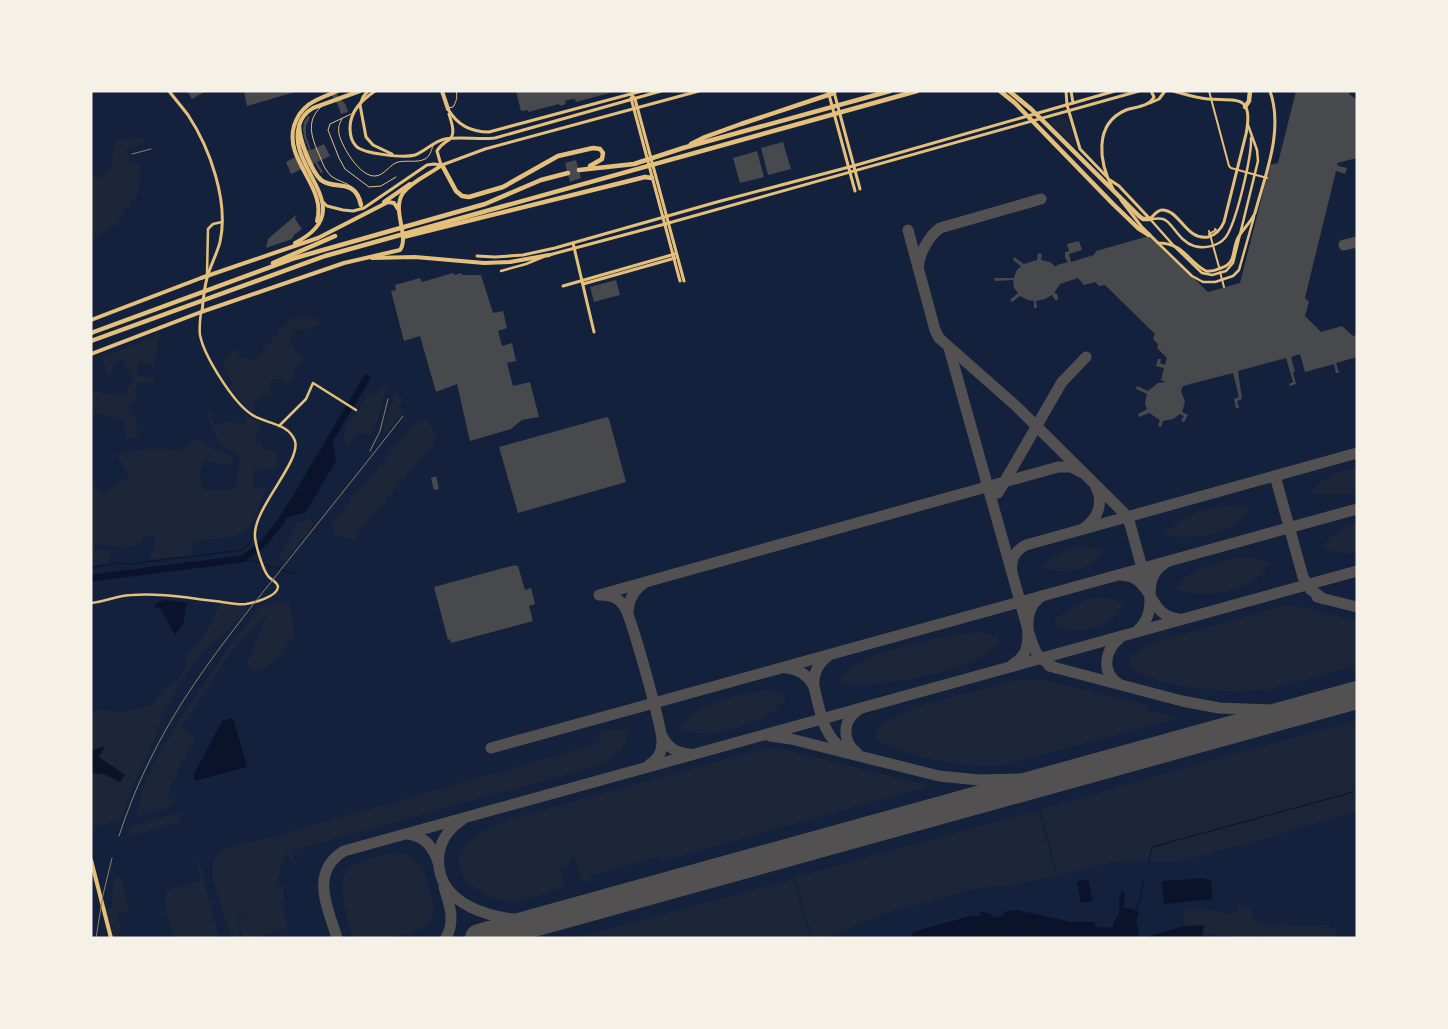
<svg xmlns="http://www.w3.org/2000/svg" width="1448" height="1029" font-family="'Zilla Slab',serif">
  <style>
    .green { fill: #1d2539 }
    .water { fill: #0b132b }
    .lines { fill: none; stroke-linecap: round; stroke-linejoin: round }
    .stream { stroke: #0b132b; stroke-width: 1 }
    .river { stroke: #0b132b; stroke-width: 7 }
    .taxiway { stroke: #525050; stroke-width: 11 }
    .runway { stroke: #525050; stroke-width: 28 }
    .building { fill: #48494c }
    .service { stroke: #e5c07b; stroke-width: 1 }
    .pedestrian { stroke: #e5c07b; stroke-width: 2 }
    .minor { stroke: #e5c07b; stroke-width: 2.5 }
    .tertiary { stroke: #e5c07b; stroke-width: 3 }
    .primary { stroke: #e5c07b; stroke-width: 4 }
    .trunk { stroke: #e5c07b; stroke-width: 4 }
    .motorway { stroke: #e5c07b; stroke-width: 4.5 }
    .rail { stroke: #918062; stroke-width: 1 }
  </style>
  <rect width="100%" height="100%" fill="#14213d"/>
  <g class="green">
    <polygon points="1058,118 1067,119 1070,124 1077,149 1049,122"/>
    <polygon points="144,138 146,144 126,148 130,164 140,163 140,184 138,194 130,203 116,225 91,239 91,173 101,178 111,167 115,140"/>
    <polygon points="303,315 316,318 321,324 310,329 296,330 289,342 304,360 294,371 295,377 286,384 280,379 272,379 270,383 272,396 263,396 254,403 254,412 249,409 230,389 232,381 224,369 224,360 235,349 240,357 253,360 292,318"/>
    <polygon points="159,334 155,365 138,363 137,376 155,377 154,383 137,383 136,399 129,404 128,412 136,419 138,437 126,438 123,421 91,412 91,389 107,394 125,395 133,378 120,358 113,367 112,374 105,375 106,369 102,357"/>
    <path d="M383 385 386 386 378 421 370 435 358 433 349 445 344 442C344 426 348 425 357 413 361 408 363 401 367 395L373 396Z"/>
    <polygon points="395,390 398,395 404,399 398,408 403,412 387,433 383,431"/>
    <path d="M209 410 213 415 210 419 216 425 230 421 241 425 245 423 248 418 261 423 255 441 262 443 261 449 276 452 278 468 253 469 254 489 266 488C260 502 256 522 244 532 235 539 205 539 193 541L191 555 149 560 155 546 154 536H145L138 545 126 548 96 543 94 548 112 552 108 563 91 566V481L103 494 130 476 116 455 133 450 158 448 180 451 196 437 203 443 234 458 233 466 204 461 199 476 204 490H235L240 458C236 452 228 452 223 447 215 438 211 426 207 414Z"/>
    <polygon points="418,420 427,420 437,436 435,442 357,533 357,541 335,535 331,524"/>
    <path d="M1357 468V493L1324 495 1311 492C1321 479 1341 469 1357 468Z"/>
    <path d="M1227 506 1252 508C1227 535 1201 541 1164 535 1180 516 1203 508 1227 506Z"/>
    <polygon points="309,519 314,524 285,561 278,559 288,542 296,523"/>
    <path d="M1357 523V554C1344 555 1334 552 1321 547 1332 535 1342 528 1357 523Z"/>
    <path d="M1079 546 1105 550C1091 572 1064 575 1041 567 1052 558 1064 548 1079 546Z"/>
    <path d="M1238 557 1256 558 1271 563C1251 594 1208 599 1175 590 1186 569 1217 562 1238 557Z"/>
    <path d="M1092 598H1108L1125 604C1112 628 1077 637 1053 624 1062 611 1077 602 1092 598Z"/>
    <polygon points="280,602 290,604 295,636 266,668 252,671 247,663 267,615 235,646 181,729 196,739 182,762 166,797 174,800 167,809 136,816 145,782 161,750 190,704 228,648 261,606"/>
    <path d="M219 603 248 607 226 633 208 647 181 681 161 719 156 736 132 788 121 820 91 828V773L104 774 120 782 98 757 103 750V746L91 751V712L98 709 121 712 152 705 163 689 178 680 187 666 185 657C202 641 212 625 219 603Z"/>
    <path d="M1285 605 1307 608 1357 621V666L1271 689 1234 692 1204 688V690C1182 686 1143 681 1128 664L1130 657 1147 644Z"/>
    <path d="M982 632 999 637V642C973 670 932 675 896 681 882 683 867 686 853 685 848 684 843 682 838 681 853 652 950 634 982 632Z"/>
    <path d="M1020 679 1045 680 1148 705 1147 710 1181 718 1016 762C1007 764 997 766 989 766 959 766 899 757 876 738V730L885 722 918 706Z"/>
    <path d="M769 690 788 695C785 699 782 703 778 707 758 725 704 743 679 727 696 703 741 692 769 690Z"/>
    <polygon points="1357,720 1357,811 1242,846 1235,846 1179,862 1120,861 1086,868 1058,876 1041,809 1229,755"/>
    <path d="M607 730H630C624 752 614 759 594 767L292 851 297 868 287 852 282 863 277 884 284 886 283 902 238 915 240 938H233L226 923 213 879 212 870 214 860 219 852 231 846 271 837 600 743 598 734Z"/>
    <path d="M766 748H778L930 786 660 862 657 857 590 876 591 881 582 883 575 857 569 858 570 865 560 868 565 887C548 892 523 903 505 901 484 899 449 876 462 851 471 835 491 827 506 820Z"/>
    <polygon points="1038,810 1056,876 1007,886 979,888 882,914 827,938 812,938 795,877"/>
    <polygon points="181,812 181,822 128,837 131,826"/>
    <path d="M391 853C407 851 417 857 424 871 427 882 436 905 433 916 427 939 373 938 355 938 348 929 347 918 345 908 335 863 354 863 391 853Z"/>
    <path d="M194 861 199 862 204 872V881L219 938H174C166 912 162 906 169 879 171 873 171 869 177 866V868L173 870 167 890 201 880 196 862 185 865Z"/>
    <polygon points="121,876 129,911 117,914 122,932 119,933 120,938 114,938 107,909 112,908 113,878"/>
    <polygon points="793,879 810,938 574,938"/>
    <polygon points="282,903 288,928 257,938 242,938 239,920 242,915"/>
    <path d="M1244 906 1251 909 1255 921 1274 926 1281 922 1292 926 1328 925 1337 932 1336 938H1259L1257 934 1253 938C1236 938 1220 935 1202 934L1204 925 1192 926 1186 925 1184 920V909L1203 908 1233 915 1240 907Z"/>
  </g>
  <g class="water">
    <polygon points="333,441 336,461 306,512 287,518"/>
    <polygon points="165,600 187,603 183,624 175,635 160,608 155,608 156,603"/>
    <polygon points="233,718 247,767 195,781 193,776 222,721"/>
    <polygon points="104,746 103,750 99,757 125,775 120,782 104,774 91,773 91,751"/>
    <polygon points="1206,878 1206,880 1211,879 1213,899 1164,904 1162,881"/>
    <polygon points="1088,879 1093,901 1081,903 1077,882"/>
    <polygon points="1122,892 1124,892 1125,898 1123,907 1139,911 1136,922 1139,931 1137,938 912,938 913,932 973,915 976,917 981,915 979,911 992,914 993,918 1004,915 1003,912 1017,910 1071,922 1094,922 1096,926 1100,928 1105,927 1112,928 1114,921 1119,915 1119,907 1120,907 1119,898"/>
    <polygon points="1204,925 1202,938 1142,938 1181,927"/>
  </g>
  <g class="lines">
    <g class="stream">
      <polyline points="242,559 260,563"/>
      <polyline points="264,564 294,574"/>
      <path d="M91 568 117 563 129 564 242 550C251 545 252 538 252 528"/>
      <polyline points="1149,861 1152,847 1357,791"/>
      <polyline points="1137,910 1144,881"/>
    </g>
    <path class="river" d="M91 578 242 559C276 540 294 499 314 467 332 437 349 407 367 378"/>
    <g class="taxiway">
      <polyline points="908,230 935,330 939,338 1016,406 1124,513 1130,524 1150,597"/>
      <polyline points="1344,245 1357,242"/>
      <path d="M918 268C919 254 928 237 940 228L1041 199"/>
      <path d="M949 348 1028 630C1035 652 1035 657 1056 668"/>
      <polyline points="1275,476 1303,577 1311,590 1324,599"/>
      <polyline points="998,493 1062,382 1086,357"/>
      <path d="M1084 528C1099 518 1104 501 1095 485"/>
      <path d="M1012 572C1010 559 1015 551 1026 545L1357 453"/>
      <path d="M1120 575C1155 576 1146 616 1179 619"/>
      <polyline points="599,595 1058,467 1071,467 1083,473"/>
      <path d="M601 595C610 595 619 598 624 606 631 616 663 730 662 743 662 752 657 760 649 765"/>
      <polyline points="1317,597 1357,607"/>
      <path d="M628 614C628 601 633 591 643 584"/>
      <path d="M1136 632C1164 608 1136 583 1165 563"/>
      <path d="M828 656C817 664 813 674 814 687 820 710 823 738 845 750"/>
      <path d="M1013 664C1043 647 1013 616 1042 596"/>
      <polyline points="1049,666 1182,701 1219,708 1273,710 1326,703"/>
      <path d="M786 668C799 669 808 675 814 687"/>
      <path d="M1119 684C1100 672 1105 649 1121 637"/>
      <path d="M662 736C668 748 678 754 691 754"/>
      <polyline points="770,736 791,739 939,776 979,780 1056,778"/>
      <polyline points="491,748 1357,509"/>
      <path d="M857 753C842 741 842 721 858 710"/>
      <path d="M462 820C450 828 441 839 439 854 433 908 500 922 541 920"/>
      <path d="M408 834C424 836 433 846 438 862"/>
      <path d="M444 887C449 904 456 920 446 938"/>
      <path d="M337 938C328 908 309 872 344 851L1357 571"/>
    </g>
    <polyline class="runway" points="479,938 1357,695"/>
  </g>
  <g class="building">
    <polygon points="187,91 206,91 192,99"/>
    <polygon points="244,91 295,91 295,92 247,106"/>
    <polygon points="329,91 334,91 346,105 348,112 341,114 338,105"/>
    <polygon points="516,91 613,91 613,92 576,102 575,99 572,99 565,101 566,104 560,106 559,104 528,112 528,110 521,111"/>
    <polygon points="1296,91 1351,91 1349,94 1357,100 1357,158 1337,163 1338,166 1347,168 1345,174 1336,171 1305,298 1309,302 1305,316 1321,332 1342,326 1353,336 1357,335 1357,357 1336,363 1339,373 1336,373 1334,364 1305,372 1300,354 1291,357 1295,372 1293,372 1296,384 1290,386 1289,384 1293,382 1286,358 1238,371 1242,399 1237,401 1239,408 1236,408 1234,399 1239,397 1233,373 1183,386 1181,391 1185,402 1182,412 1188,415 1184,422 1181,421 1184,416 1180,414 1173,419 1163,421 1161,427 1158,426 1160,420 1149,413 1139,417 1138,414 1147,409 1145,403 1147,394 1136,389 1137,386 1148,391 1158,383 1166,382 1161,380 1164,368 1156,366 1158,359 1161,359 1160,363 1165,365 1167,358 1157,348 1158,344 1153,339 1155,334 1105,285 1099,286 1095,282 1084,285 1078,278 1060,284 1054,293 1057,294 1058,299 1056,301 1052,295 1045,299 1036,301 1037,308 1034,308 1034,301 1028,300 1020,296 1012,302 1010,300 1018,293 1014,288 1013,280 995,281 994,278 1014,278 1016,271 1021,266 1013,260 1014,257 1024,264 1037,260 1038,253 1042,254 1041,260 1050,262 1056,267 1057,265 1068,262 1065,258 1065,252 1069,251 1067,244 1079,241 1082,250 1069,254 1071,262 1094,255 1096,251 1149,236 1208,292 1240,283 1270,165 1278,163"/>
    <polygon points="308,116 310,117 306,126 306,136 311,150 324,144 330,156 317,162 323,172 321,173 315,163 291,174 286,162 309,150 304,137 303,129 304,122"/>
    <polygon points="783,142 791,169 768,175 761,148"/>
    <polygon points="757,151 764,177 740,183 733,158"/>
    <polygon points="576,160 581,178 570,182 565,163"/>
    <polygon points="296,215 295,219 302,229 294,235 292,239 266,248 268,239"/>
    <polygon points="453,273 454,275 462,273 462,275 481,275 493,313 503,311 507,328 498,331 502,346 512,343 516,361 507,363 513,386 530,382 539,417 522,420 511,429 470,441 457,384 436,392 420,336 404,341 391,291 396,290 395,285 420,278 422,282"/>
    <polygon points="616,280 620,295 594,302 590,287"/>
    <polygon points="607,417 609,419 626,482 518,513 499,447"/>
    <polygon points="436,476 439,489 434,490 431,478"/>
    <polygon points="515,565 516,566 518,566 525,590 531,588 535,604 529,606 533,621 451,643 450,639 448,640 434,587"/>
  </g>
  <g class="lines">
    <g class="service">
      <path d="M321 107C304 122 313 141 321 159 323 165 326 171 331 176 337 181 346 182 352 187"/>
      <path d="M448 108 453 107C456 102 458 97 456 91"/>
      <polyline points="351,114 330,124 328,130 339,158 345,169 369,187 381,186 396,177"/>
      <path d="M342 119C339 124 338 128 339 134 342 147 360 177 375 176 384 176 390 164 398 162 407 160 417 163 425 159 430 156 431 151 433 146"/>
    </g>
    <g class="pedestrian">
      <polyline points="1209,91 1229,166 1231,168 1267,178"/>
      <polyline points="1209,231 1219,267"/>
      <polyline points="1209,234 1216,230 1215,229"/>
      <polyline points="1220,272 1224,287"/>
    </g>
    <g class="minor">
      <polyline points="1150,219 1174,246 1202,273 1212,275 1226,271 1233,263 1258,161 1257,150 1248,125"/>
      <path d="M1151 219C1155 219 1159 218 1163 219 1172 221 1178 241 1194 246 1205 249 1218 246 1225 238 1236 225 1252 155 1251 138"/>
      <polyline points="1158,243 1192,276 1203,282 1215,282 1233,276 1239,270 1254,217"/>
      <polyline points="501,271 526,264 543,257"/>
      <polyline points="207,275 208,229 213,224 222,222"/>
      <polyline points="279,426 306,399 313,383 356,410"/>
      <path d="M91 603C105 602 118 595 132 595 160 593 188 598 215 601 225 602 236 605 246 604 253 603 277 597 278 587 278 582 271 580 268 576 263 570 254 542 255 533 256 506 301 461 295 441 288 422 264 424 251 414 233 402 204 356 200 335 199 328 200 320 201 312"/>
    </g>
    <g class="tertiary">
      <path d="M169 91C175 99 182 107 188 115 210 148 229 202 220 242 217 254 210 266 207 278 204 289 203 301 202 312"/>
      <polyline points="368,91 363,97 360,105 366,137 373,145 392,154"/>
      <path d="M375 91C362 100 350 111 350 128 350 134 351 141 356 146 363 154 404 158 415 155 426 151 434 141 445 139 461 136 478 140 495 138L661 91"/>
      <polyline points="828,91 855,191"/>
      <polyline points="1066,91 1067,105 1080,149 1106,176"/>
      <polyline points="1071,91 1073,103"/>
      <polyline points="834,92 860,189"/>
      <polyline points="631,94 635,99 684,281"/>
      <polyline points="631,98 680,281"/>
      <polyline points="1150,103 1159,99 1165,91"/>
      <path d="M448 109C457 125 470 132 489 132L642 91"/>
      <path d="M441 165 437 151C441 144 445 143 450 139 456 133 451 121 449 114"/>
      <path d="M1110 180 1119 186 1150 219C1154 215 1157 210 1162 210 1180 210 1186 241 1208 237 1216 235 1221 229 1224 222L1246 134C1254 94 1237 101 1208 99 1196 98 1184 94 1173 91"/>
      <path d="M1113 189C1099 163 1093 124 1126 110 1135 107 1149 107 1154 97L1151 91"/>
      <path d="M1121 200 1141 226 1158 243C1184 243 1187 261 1206 271 1212 272 1216 270 1221 268 1238 263 1231 248 1239 236 1244 228 1251 222 1255 213 1265 175 1284 131 1270 91"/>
      <polyline points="323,202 327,206 343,210 353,211 364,208 427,165 434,164 442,165 485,149 699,91"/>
      <polyline points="573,243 594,332"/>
      <polyline points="549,255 665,224 1139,91"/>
      <polyline points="477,256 495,257 523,255 555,248 717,202 853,166 1115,91"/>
      <polyline points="583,284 675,258"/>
      <polyline points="563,286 675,254"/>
    </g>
    <polyline class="primary" points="91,860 111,938"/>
    <g class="trunk">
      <polyline points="442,91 448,109"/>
      <polyline points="384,202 410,184"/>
      <path d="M317 221C327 187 284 161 294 126 301 103 318 99 338 91"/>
      <path d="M295 243C362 209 286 169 299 126 301 118 306 112 313 108L360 91"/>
      <polyline points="372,258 415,257 484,263 510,262 549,255"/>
      <polyline points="91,320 201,278 318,238 388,202 394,203 398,209"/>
      <path d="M91 354 201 312 344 263 400 250C410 235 391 211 403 193 412 181 430 174 442 165"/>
    </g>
    <g class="motorway">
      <polyline points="1000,91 1015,103 1113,204 1138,228 1149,235"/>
      <polyline points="1009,91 1031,109 1139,216 1143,219 1150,219"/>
      <polyline points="1245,107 1249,101 1250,91"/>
      <path d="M299 126C299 139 311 171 321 180 335 191 355 177 361 205"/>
      <polyline points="691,144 705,137 741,124 834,93"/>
      <polyline points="442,165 456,191 462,196 469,197 503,187 558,156 593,148 600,149 603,153 602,159 590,166"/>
      <polyline points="579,170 634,164 683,148 890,91"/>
      <polyline points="403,237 645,177 652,178"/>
      <polyline points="273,263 335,236"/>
      <polyline points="91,333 295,258 485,204 541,180 568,173"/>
      <polyline points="91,341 325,256 917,91"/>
    </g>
    <g class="rail">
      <polyline points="132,154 151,149"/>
      <polyline points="370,451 380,431 388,399"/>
      <path d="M119 836C153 731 208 661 275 577 318 523 361 470 403 416"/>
      <polyline points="96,938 103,895 112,858"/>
    </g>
  </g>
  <rect width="1448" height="1029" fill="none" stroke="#f6f1e7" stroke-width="185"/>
</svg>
